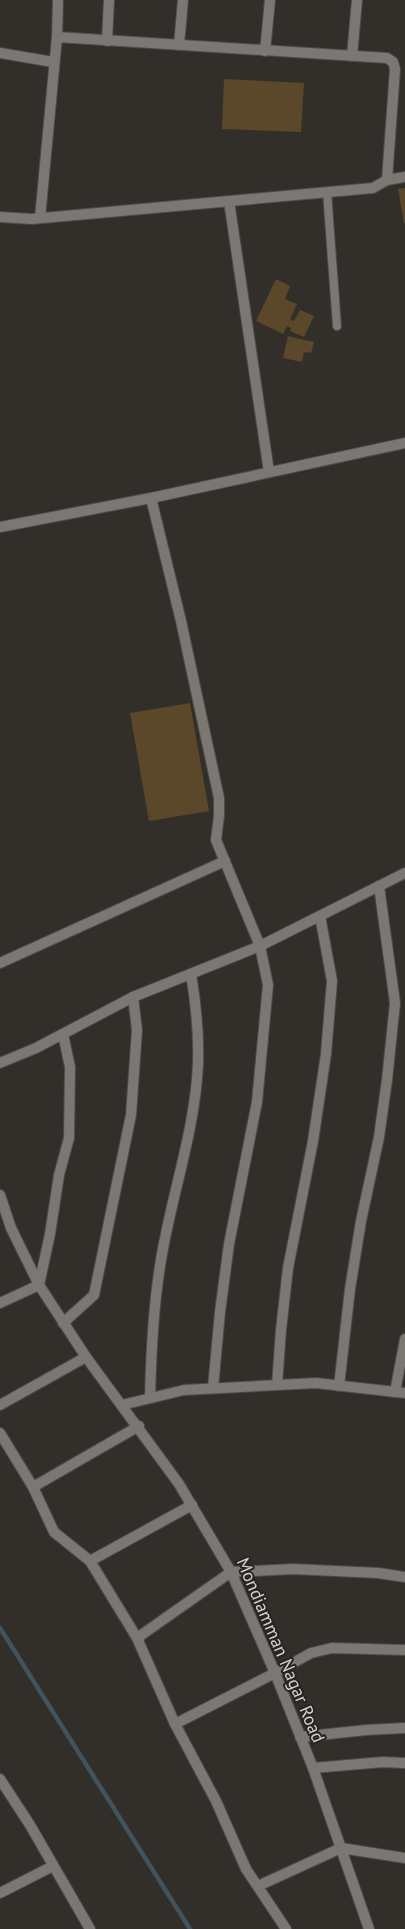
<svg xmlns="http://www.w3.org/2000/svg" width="405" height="1929" font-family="'PT Sans',sans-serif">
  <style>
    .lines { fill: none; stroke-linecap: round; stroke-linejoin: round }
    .stream { stroke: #41535c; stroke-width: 4.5 }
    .building { fill: #5b4729 }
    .service-casing { stroke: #4e4b48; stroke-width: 10 }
    .minor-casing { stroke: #4e4b48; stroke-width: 12 }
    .service { stroke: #7b7773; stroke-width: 8 }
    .minor { stroke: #7b7773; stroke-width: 10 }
    .labels { text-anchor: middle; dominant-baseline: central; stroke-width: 4; stroke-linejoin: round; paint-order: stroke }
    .street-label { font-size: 18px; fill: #d4d2d0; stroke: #282521 }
  </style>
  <rect width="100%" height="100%" fill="#322f2b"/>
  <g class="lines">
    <polyline class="stream" points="0,1628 190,1929"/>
  </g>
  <g class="building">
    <polygon points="224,79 304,83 301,132 222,129"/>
    <polygon points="405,188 405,223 404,223 398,189"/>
    <polygon points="276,279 290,286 285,299 297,304 290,319 294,321 300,310 314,316 304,337 290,331 291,328 287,326 283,334 256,321"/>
    <polygon points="288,336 314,342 311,353 304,352 302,362 283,358"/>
    <polygon points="190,703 209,811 149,821 130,713"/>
  </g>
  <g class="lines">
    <defs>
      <polyline id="service" points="327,192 337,326"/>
      <g id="minor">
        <polyline points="57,37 58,0"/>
        <polyline points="107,41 109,0"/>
        <polyline points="179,45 183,0"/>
        <polyline points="265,51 270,0"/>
        <polyline points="0,53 53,62"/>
        <polyline points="352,56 357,0"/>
        <polyline points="229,201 269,472"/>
        <polyline points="0,217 32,219 373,188 387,180 405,177"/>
        <polyline points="40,218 57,37 387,58 393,62 395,69 387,180"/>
        <polyline points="151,498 181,621 219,798 219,816 216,840 260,946 268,985 257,1102 229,1244 220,1312 213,1388"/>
        <polyline points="0,527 151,498 405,443"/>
        <polyline points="0,963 225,861"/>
        <polyline points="0,1063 36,1048 133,997 260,946 405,873"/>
        <polyline points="0,1195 11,1228 39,1285 86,1357 179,1484 231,1572 275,1673 313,1768 369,1929"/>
        <polyline points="0,1303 39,1285 50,1234 59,1175 69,1138 70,1067 63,1034"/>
        <polyline points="63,1323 94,1295 131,1115 137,1030 133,997"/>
        <polyline points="277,1385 281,1330 288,1268 313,1141 326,1054 332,981 320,916"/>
        <polyline points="339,1386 350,1289 361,1221 379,1137 387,1080 395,1003 379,886"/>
        <polyline points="395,1392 405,1339"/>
        <path d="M150 1398C151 1354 153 1310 160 1266 170 1199 195 1133 198 1064 199 1034 196 1004 191 974"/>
        <polyline points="0,1405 86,1357"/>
        <polyline points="122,1405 184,1390 316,1383 405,1393"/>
        <polyline points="0,1433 33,1487 54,1532 90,1561 137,1638 175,1724 216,1801 246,1869 286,1929"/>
        <polyline points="33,1487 139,1426"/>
        <polyline points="90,1561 192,1505"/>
        <polyline points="137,1638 231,1572 293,1569 378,1573 405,1577"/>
        <polyline points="175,1724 275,1673 311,1653 332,1648 405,1650"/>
        <polyline points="300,1737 366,1730 405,1728"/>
        <polyline points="313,1768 383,1762 405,1763"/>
        <polyline points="0,1779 30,1825 90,1929"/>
        <polyline points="341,1848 405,1858"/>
        <polyline points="258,1886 341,1848"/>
        <polyline points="0,1893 53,1866"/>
      </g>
    </defs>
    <use href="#service" class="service-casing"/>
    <use href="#minor" class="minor-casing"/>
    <use href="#service" class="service"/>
    <use href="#minor" class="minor"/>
  </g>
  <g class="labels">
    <g class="street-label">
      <text transform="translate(281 1650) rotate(67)">Mondiamman Nagar Road</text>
    </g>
  </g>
</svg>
